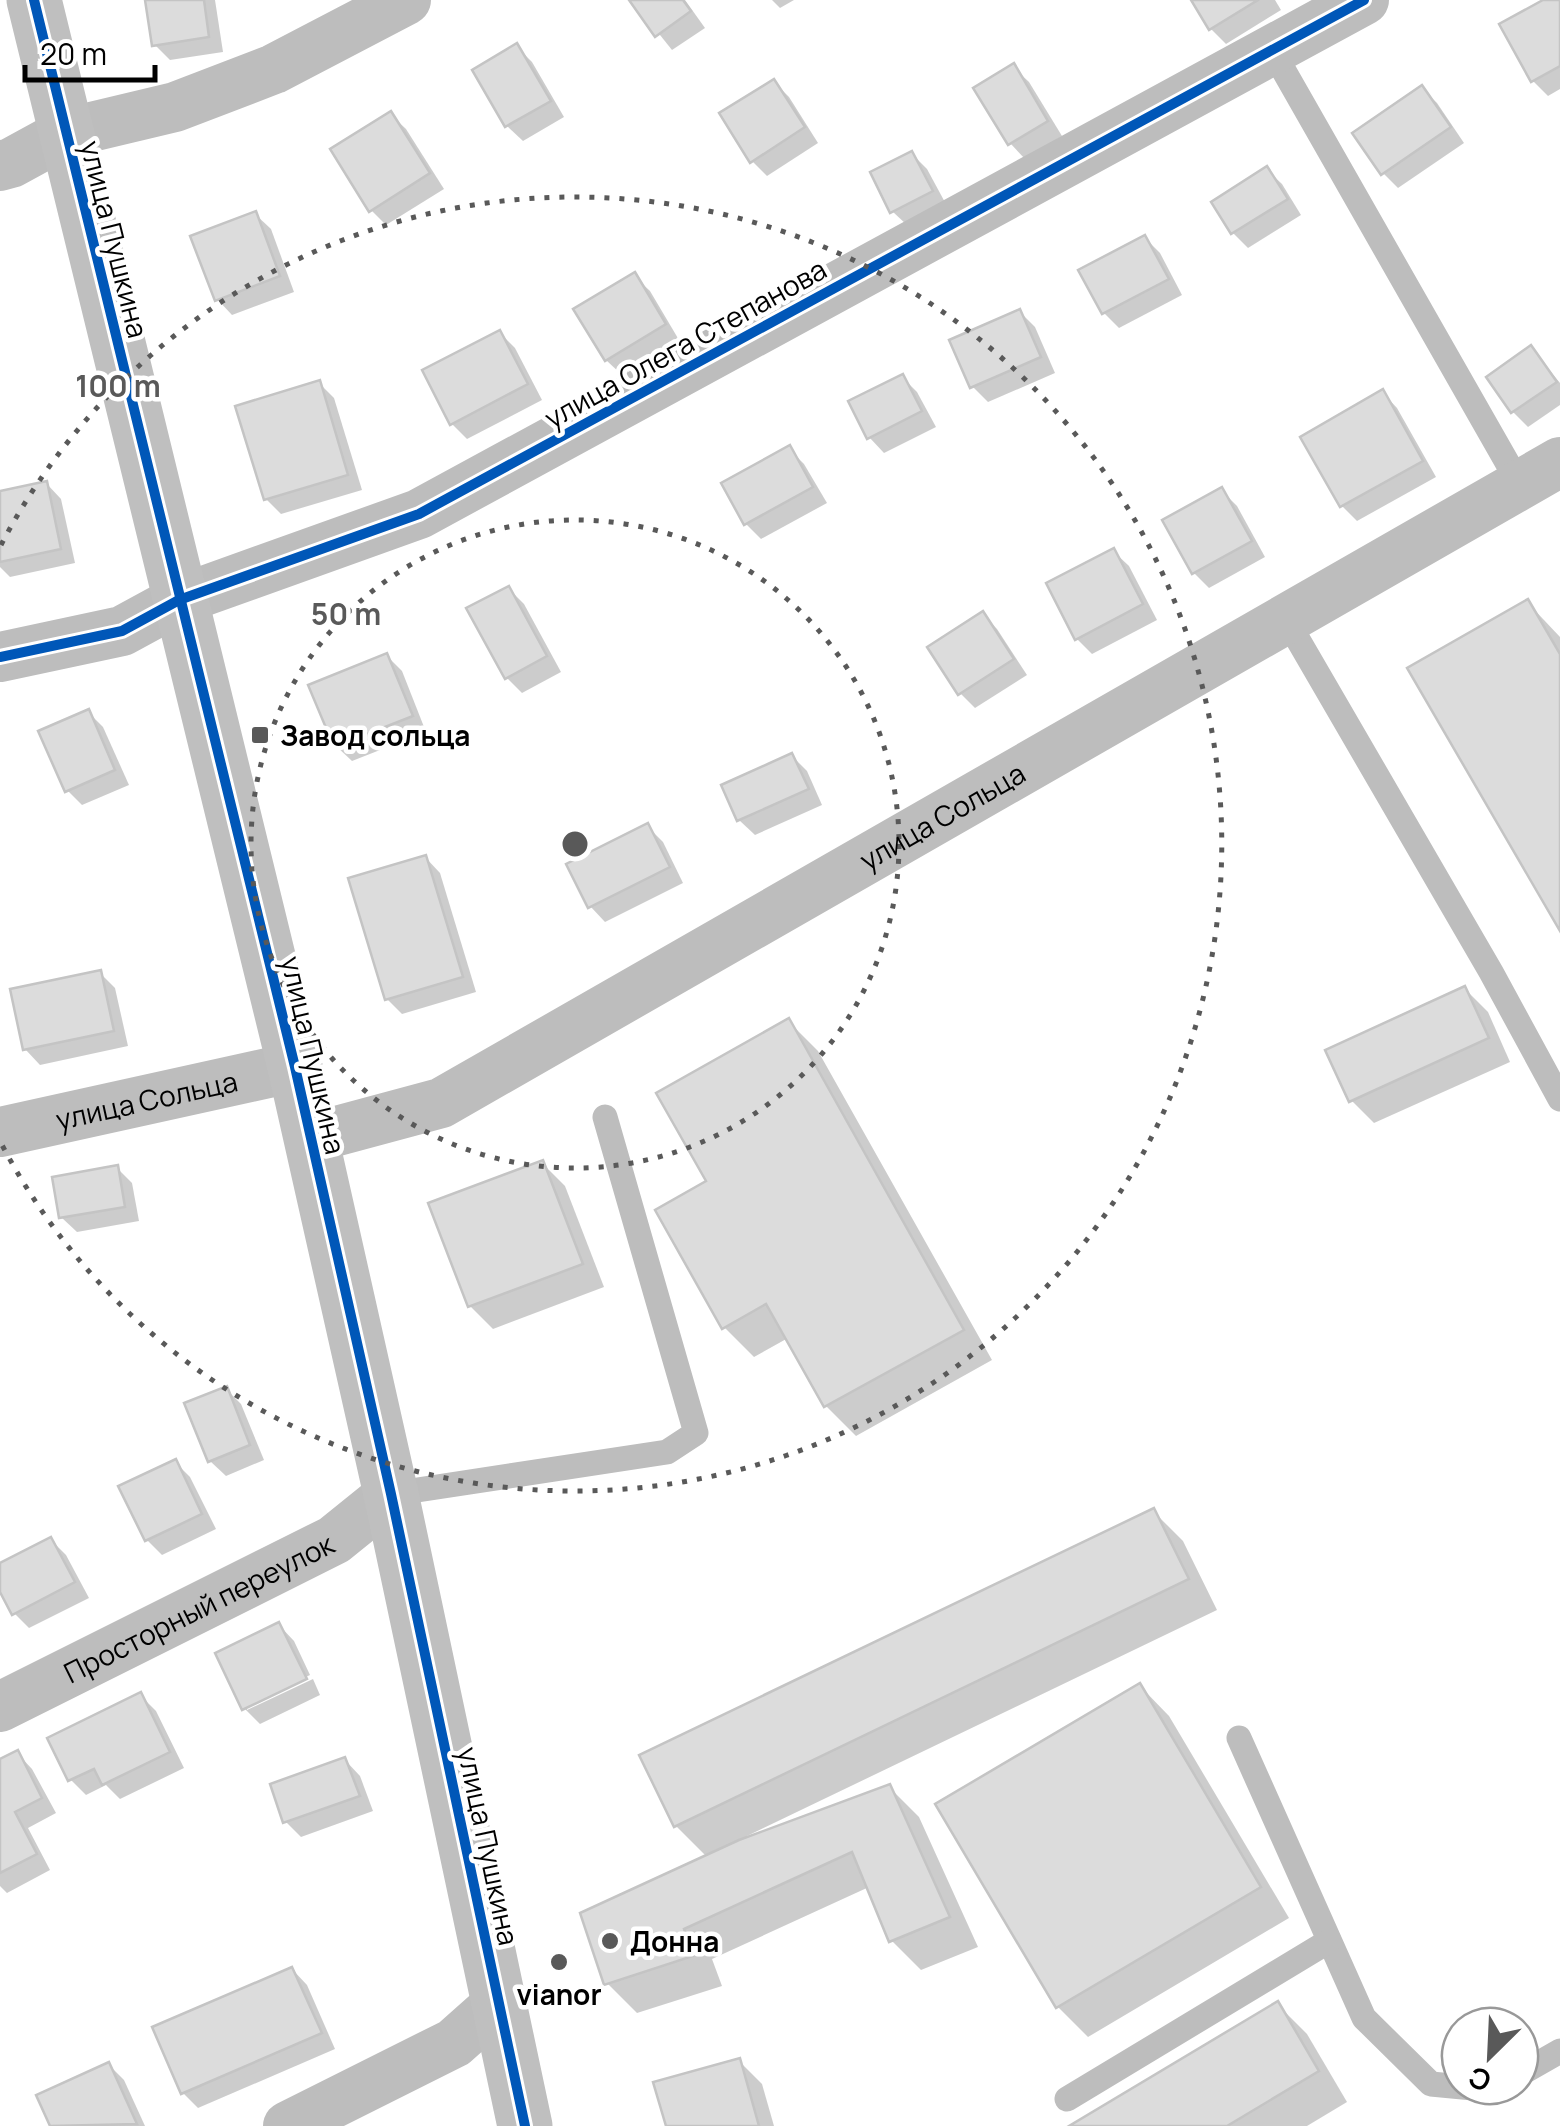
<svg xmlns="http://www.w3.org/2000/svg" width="1560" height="2126" font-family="Manrope,sans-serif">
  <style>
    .shadow { fill: #0003 }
    .building { fill: #dcdcdc; stroke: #c4c4c4; stroke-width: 2.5 }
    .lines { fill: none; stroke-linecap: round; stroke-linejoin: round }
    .lane { stroke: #bdbdbd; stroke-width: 25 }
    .street { stroke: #bdbdbd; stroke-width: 50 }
    .secondary { stroke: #bfbfbf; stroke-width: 55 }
    .cycleway-casing { stroke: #fff; stroke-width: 16 }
    .cycleway { stroke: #0057b8; stroke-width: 10 }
    .ring { fill: none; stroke: #595959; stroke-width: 5; stroke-dasharray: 5 10 }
    .poi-dot { fill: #595959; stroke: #fff; stroke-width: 4 }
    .labels { text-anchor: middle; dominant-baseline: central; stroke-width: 9; stroke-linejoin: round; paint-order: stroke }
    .street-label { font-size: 28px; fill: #000; stroke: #fff }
    .poi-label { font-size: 28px; font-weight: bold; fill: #000; stroke: #fff; text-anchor: start }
    .centre { fill: #595959; stroke: #fff; stroke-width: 5 }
    .ring-label { font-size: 30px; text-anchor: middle; font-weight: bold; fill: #595959; stroke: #fff; stroke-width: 9; stroke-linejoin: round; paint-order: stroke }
  </style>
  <rect width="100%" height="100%" fill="#fff"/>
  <g class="shadow">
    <polygon points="148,0 215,0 223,52 170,60 154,44"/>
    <polygon points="632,0 685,0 705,28 672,50"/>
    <polygon points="772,0 794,0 780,8"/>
    <polygon points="1194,0 1275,0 1281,10 1226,44 1211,29"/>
    <polygon points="1548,0 1560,0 1560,89 1548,96 1533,81"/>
    <polygon points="516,46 532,62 564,117 523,141 507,126"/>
    <polygon points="1013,67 1029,82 1062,136 1025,159 1010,143"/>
    <polygon points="774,82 789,97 818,143 767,176 752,161"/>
    <polygon points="1421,88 1437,103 1464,143 1398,188 1383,173"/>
    <polygon points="390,114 406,129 444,189 386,225 371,210"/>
    <polygon points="912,154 927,169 947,206 908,226 892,211"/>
    <polygon points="1266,169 1282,184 1301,215 1248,248 1233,233 1214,203"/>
    <polygon points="255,214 271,229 294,292 232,315 217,299"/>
    <polygon points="1145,238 1160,253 1182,295 1119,328 1104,313"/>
    <polygon points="634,276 650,291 679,340 622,375 606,360"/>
    <polygon points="1020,312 1035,327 1055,373 988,402 972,386"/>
    <polygon points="500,333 515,348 542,400 467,439 452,424"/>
    <polygon points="1531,348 1560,383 1560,405 1528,427 1513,412 1489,377"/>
    <polygon points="902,377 917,392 936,427 884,453 869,437"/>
    <polygon points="319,383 334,398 362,490 281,514 266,499"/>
    <polygon points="1382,392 1397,408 1436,477 1357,521 1342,506 1303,438"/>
    <polygon points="789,449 804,464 827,503 761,539 746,524"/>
    <polygon points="46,483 61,499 75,563 10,577 0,567 0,493"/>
    <polygon points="1221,490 1237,506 1265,557 1209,588 1194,573"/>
    <polygon points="1113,551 1129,566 1157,620 1092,654 1077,639"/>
    <polygon points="509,589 524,604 561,672 522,693 507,678"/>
    <polygon points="1527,602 1560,637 1560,926"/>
    <polygon points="982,614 997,629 1027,675 975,708 960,693"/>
    <polygon points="387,656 402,671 426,732 352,761 336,746"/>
    <polygon points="88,712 103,727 129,785 82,805 67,790"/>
    <polygon points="792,756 807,771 822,805 755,835 739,820"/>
    <polygon points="647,826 663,842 683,883 605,922 590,906"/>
    <polygon points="425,857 440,873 476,992 402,1014 387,999"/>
    <polygon points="100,973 115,988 128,1046 40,1065 25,1049"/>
    <polygon points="1465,989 1488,1012 1510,1062 1374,1123 1351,1100"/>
    <polygon points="788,1021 818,1051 992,1360 856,1436 826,1406 788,1338 754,1357 724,1327 709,1182"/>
    <polygon points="542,1163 565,1186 604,1287 493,1329 470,1306"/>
    <polygon points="117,1168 132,1183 139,1221 77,1232 61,1217"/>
    <polygon points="226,1389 241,1404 264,1460 226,1476 210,1461"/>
    <polygon points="175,1462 190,1477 216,1529 162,1555 147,1540"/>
    <polygon points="1153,1511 1183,1541 1217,1610 747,1836 748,1839 889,1787 919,1817 978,1947 921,1970 891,1940 869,1887 712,1959 722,1986 637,2013 607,1983 707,1857 676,1826"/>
    <polygon points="51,1540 66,1555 89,1598 29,1628 14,1613 0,1586 0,1566"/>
    <polygon points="279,1625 294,1641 310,1675 247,1705 247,1710 313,1679 320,1695 260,1724 244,1708"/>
    <polygon points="1140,1686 1169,1716 1289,1918 1088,2037 1058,2007 938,1805"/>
    <polygon points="140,1695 156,1711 184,1768 120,1799 106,1785 86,1795 70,1779"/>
    <polygon points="17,1753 32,1769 56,1813 28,1828 50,1870 7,1893 0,1886 0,1762"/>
    <polygon points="345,1760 360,1776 373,1811 301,1837 285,1821"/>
    <polygon points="292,1969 307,1985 335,2049 198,2108 183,2093"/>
    <polygon points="1277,2004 1307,2034 1347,2102 1307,2126 1074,2126"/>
    <polygon points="739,2061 762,2084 774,2126 668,2126"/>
    <polygon points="109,2065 124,2080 145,2126 53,2126 39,2096"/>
  </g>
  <g class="building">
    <polygon points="145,0 204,0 209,37 152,46"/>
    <polygon points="629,0 683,0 691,11 655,37"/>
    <polygon points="1191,0 1258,0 1209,30"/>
    <polygon points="1543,0 1560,0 1560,66 1531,82 1499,24"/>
    <polygon points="517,43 551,101 505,127 472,70"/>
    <polygon points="1014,63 1048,121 1008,145 973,88"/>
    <polygon points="774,79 805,127 750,163 719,113"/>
    <polygon points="1422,85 1451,127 1381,175 1352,133"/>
    <polygon points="391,111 430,173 369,212 330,149"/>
    <polygon points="912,151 933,191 890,213 870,172"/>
    <polygon points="1267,166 1288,199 1231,234 1211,202"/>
    <polygon points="256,211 280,276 215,301 190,236"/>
    <polygon points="1145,235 1169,279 1102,314 1078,270"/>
    <polygon points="635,272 666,324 605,361 573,309"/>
    <polygon points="1020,309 1041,357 970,388 949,340"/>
    <polygon points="500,330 528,384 450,425 422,370"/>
    <polygon points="1531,345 1557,382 1511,413 1486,377"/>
    <polygon points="903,374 922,411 867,439 848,401"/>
    <polygon points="320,380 348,475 264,500 235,406"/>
    <polygon points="1383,389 1423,461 1340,507 1300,437"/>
    <polygon points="790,445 813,487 744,525 721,483"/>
    <polygon points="47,481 61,549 0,562 0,491"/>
    <polygon points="1222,487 1252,541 1192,574 1162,520"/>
    <polygon points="1114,548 1143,604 1075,640 1046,583"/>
    <polygon points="509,586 547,656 505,679 466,608"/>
    <polygon points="1528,599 1560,654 1560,931 1407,668"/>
    <polygon points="983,611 1014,659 958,695 927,647"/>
    <polygon points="387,653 413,716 334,747 308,685"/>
    <polygon points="89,709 115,770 65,792 38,731"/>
    <polygon points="792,753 809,789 737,821 721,785"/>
    <polygon points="648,823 670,867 588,908 566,864"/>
    <polygon points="426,855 463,977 385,1000 348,878"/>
    <polygon points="101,970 114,1031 23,1050 10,989"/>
    <polygon points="1465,986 1489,1038 1349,1102 1325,1050"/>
    <polygon points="789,1018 964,1330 824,1407 766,1304 722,1329 655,1210 706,1181 656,1093"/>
    <polygon points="543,1160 583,1264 468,1307 428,1203"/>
    <polygon points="118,1165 125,1207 59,1218 52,1177"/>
    <polygon points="227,1386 250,1445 208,1462 184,1403"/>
    <polygon points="176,1459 202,1514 145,1541 118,1486"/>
    <polygon points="1154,1508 1189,1579 674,1827 639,1755"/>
    <polygon points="51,1537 75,1582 12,1615 0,1592 0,1563"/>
    <polygon points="279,1622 307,1679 242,1710 215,1653"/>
    <polygon points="1140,1683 1261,1887 1056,2008 935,1804"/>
    <polygon points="141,1692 170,1752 102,1785 94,1769 68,1781 47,1738"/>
    <polygon points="18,1750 42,1798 15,1812 37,1854 0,1873 0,1759"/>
    <polygon points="345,1757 360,1796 283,1823 270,1784"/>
    <polygon points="890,1784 950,1917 889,1942 852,1852 684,1929 693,1956 604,1985 580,1913 739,1840"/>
    <polygon points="292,1967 322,2033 181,2094 152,2027"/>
    <polygon points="1278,2001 1319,2071 1227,2126 1069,2126"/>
    <polygon points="740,2058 759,2126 666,2126 653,2082"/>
    <polygon points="109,2062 137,2124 50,2126 36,2095"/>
  </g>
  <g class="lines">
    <g class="lane">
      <polyline points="1272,50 1520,485"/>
      <polyline points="1286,619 1491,972 1560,1099"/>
      <polyline points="391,1494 667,1452 696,1433 605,1117"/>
      <polyline points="1239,1738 1364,2018 1431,2084 1494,2090 1500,2086"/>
      <polyline points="1520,2074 1560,2051"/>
      <polyline points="1067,2099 1329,1941"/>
    </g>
    <g class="street">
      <polyline points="0,166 11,163 66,133 175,107 274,69 406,0"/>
      <polyline points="0,657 122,631 179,600 419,514 1364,0"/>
      <path id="s1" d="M0 1132 295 1067"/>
      <path id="s2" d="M311 1138 441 1103 1560 462"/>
      <path id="s3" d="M0 1707 334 1540 391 1494"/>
      <polyline points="288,2126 454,2043 499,2003"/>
    </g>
    <polyline class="secondary" points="34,0 295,1067 391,1494 525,2126"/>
    <defs>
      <g id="cycleway">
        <polyline points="34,0 295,1067 391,1494 525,2126"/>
        <polyline points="0,657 122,631 179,600 419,514 1364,0"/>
      </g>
    </defs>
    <use href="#cycleway" class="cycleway-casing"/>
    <use href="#cycleway" class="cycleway"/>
  </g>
  <g class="ring">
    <circle cx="575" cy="844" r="324"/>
    <path d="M1 545A647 647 0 1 1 1 1143"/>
  </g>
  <g class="poi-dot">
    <rect x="250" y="725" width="20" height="20" rx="5"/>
    <circle cx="610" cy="1941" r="10"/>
    <circle cx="559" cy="1962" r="10"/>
  </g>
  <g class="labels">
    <g class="street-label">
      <text transform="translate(115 239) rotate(76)">улица Пушкина</text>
      <text transform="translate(685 343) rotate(-29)">улица Олега Степанова</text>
      <text stroke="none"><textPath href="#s2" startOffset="712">улица Сольца</textPath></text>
      <text transform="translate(314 1055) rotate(77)">улица Пушкина</text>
      <text stroke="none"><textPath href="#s1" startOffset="150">улица Сольца</textPath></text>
      <text stroke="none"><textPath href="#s3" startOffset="222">Просторный переулок</textPath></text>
      <text transform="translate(489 1846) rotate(78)">улица Пушкина</text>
    </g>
    <g class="poi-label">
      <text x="280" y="735">Завод сольца</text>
      <text x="630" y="1941">Донна</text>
      <text x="559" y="1994" text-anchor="middle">vianor</text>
    </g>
  </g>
  <circle cx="575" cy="844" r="15" class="centre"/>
  <g class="ring-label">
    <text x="118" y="397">100 m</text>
    <text x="346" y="625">50 m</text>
  </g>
  <g transform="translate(1490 2056) rotate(204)"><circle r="48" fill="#ffffff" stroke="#999999" stroke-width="2.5"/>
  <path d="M0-8L18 38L0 25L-18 38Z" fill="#595959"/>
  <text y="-15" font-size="28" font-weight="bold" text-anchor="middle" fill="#000000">С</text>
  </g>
  <path d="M25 65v15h130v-15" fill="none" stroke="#000000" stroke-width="5"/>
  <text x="40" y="65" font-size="30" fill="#000000" stroke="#ffffff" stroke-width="8" paint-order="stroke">20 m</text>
</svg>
